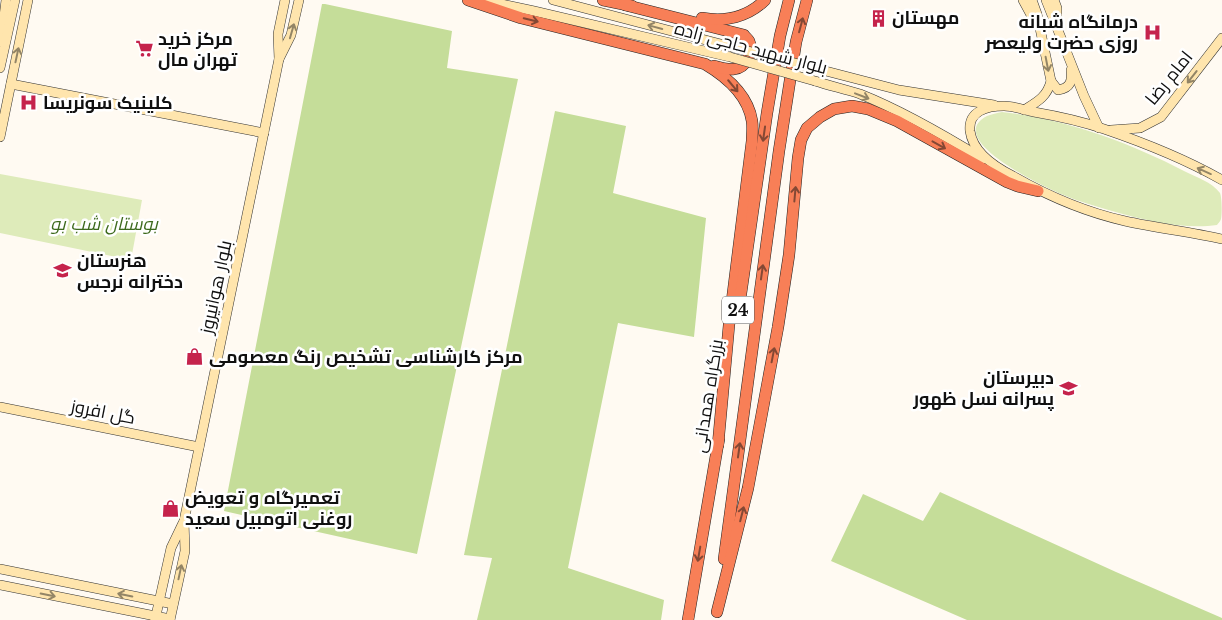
<svg xmlns="http://www.w3.org/2000/svg" width="1222" height="620" font-family="'Libre Baskerville',Cairo,serif">
  <style>
    .green { fill: #deebba }
    .forest { fill: #c5dd99 }
    .lines { fill: none; stroke-linecap: round; stroke-linejoin: round }
    .secondary-casing { stroke: #323232; stroke-width: 10 }
    .highway-casing { stroke: #212121; stroke-width: 12 }
    .secondary { stroke: #ffe5ad; stroke-width: 9 }
    .highway { stroke: #f87f57; stroke-width: 11 }
    .secondary-bridge-casing { stroke: #323232; stroke-width: 10; stroke-linecap: butt }
    .secondary-bridge { stroke: #ffe5ad; stroke-width: 9 }
    .oneway { stroke: #844834 }
    .oneway2 { stroke: #938566 }
    .labels { text-anchor: middle; dominant-baseline: central; stroke-width: 5; stroke-linejoin: round; paint-order: stroke }
    .shield { fill: #fff; stroke: #585858; stroke-width: 1 }
    .shield-label { font-size: 16px; font-weight: bold; fill: #101010 }
    .poi-label { font-size: 18px; font-weight: bold; fill: #101010; stroke: #fff; text-anchor: start }
    .street-label { font-size: 18px; fill: #101010; stroke: #fff }
    .park-label { font-size: 18px; font-style: italic; fill: #3d6a1d; stroke: #fff }
  </style>
  <rect width="100%" height="100%" fill="#fffaf2"/>
  <g class="green">
    <path d="M1002 112C1065 119 1128 142 1184 171 1196 177 1212 182 1220 193 1222 198 1222 214 1221 219 1220 222 1218 223 1217 225 1185 230 1143 220 1112 211 1095 206 1077 201 1061 194 1045 187 942 139 987 116 992 114 997 113 1002 112Z"/>
    <polygon points="0,174 142,200 131,260 0,233"/>
  </g>
  <g class="forest">
    <polygon points="322,4 325,4 452,31 447,68 518,79 417,554 224,511"/>
    <polygon points="555,111 626,126 613,193 706,218 694,337 618,323 568,568 664,600 661,620 477,620 492,558 464,555"/>
    <polygon points="940,492 1116,572 1222,618 1222,620 967,620 831,561 863,494 923,521"/>
  </g>
  <g class="lines">
    <defs>
      <g id="secondary">
        <polyline points="483,0 534,11 730,57"/>
        <polyline points="553,0 736,48"/>
        <polyline points="1023,0 1036,24"/>
        <polyline points="1046,0 1084,96 1099,128"/>
        <polyline points="1054,0 1057,8 1057,21"/>
        <polyline points="1,42 6,0"/>
        <polyline points="279,59 291,35 299,0"/>
        <polyline points="0,68 15,0"/>
        <polyline points="818,69 899,90 994,105"/>
        <path d="M815 81C830 86 845 89 860 94 903 111 944 135 983 159"/>
        <path d="M1051 81 1058 90C1071 88 1072 81 1071 70"/>
        <polyline points="11,84 264,133"/>
        <path d="M1024 110C1037 102 1047 97 1051 81L1037 14 1032 0"/>
        <polyline points="1111,130 1140,128 1161,117 1222,38"/>
        <polyline points="0,137 28,0"/>
        <path d="M1222 180C1187 160 1142 142 1104 129 1081 121 1057 116 1034 112 1024 110 1014 106 1004 106 987 106 968 111 970 131 973 153 995 167 1013 176 1048 196 1085 212 1125 221 1157 228 1190 232 1222 239"/>
        <polyline points="0,407 199,447"/>
        <polyline points="0,569 173,604"/>
        <polyline points="0,585 170,619"/>
        <polyline points="155,620 171,548 183,523"/>
        <polyline points="170,620 185,551 184,521 279,59 278,34 285,0"/>
      </g>
      <g id="highway">
        <path d="M468 0 521 18 705 64C727 77 748 95 752 121 753 128 752 135 752 141L729 325 718 445"/>
        <polyline points="603,0 632,6"/>
        <path d="M625 5 744 35C745 37 748 39 749 41 754 52 746 68 734 69 728 70 721 68 714 66"/>
        <path d="M702 18C725 22 748 17 765 0"/>
        <polyline points="738,314 767,113 780,36 789,0"/>
        <polyline points="724,559 779,151 796,42 807,0"/>
        <polyline points="717,612 748,488 778,327 789,255 798,158 801,140 807,128 820,117 834,109 852,106 868,109 897,121 1007,182 1017,186 1038,191"/>
        <polyline points="688,620 719,438"/>
      </g>
    </defs>
    <use href="#secondary" class="secondary-casing"/>
    <use href="#highway" class="highway-casing"/>
    <use href="#secondary" class="secondary"/>
    <use href="#highway" class="highway"/>
    <defs>
      <g id="secondary-bridge">
        <polyline points="736,48 818,69"/>
        <polyline points="730,57 815,81"/>
      </g>
    </defs>
    <use href="#secondary-bridge" class="secondary-bridge-casing"/>
    <use href="#secondary-bridge" class="secondary-bridge"/>
  </g>
  <defs><path id="oneway-shaft" d="M-6 0H5M1.5-3L5.5 0L1.5 3" fill="none" stroke-width="1.6" stroke-linecap="round" stroke-linejoin="round" transform="scale(1.25)"/></defs>
  <g class="oneway">
    <use href="#oneway-shaft" transform="translate(531 20) rotate(14)"/>
    <use href="#oneway-shaft" transform="translate(801 25) rotate(-75)"/>
    <use href="#oneway-shaft" transform="translate(733 86) rotate(50)"/>
    <use href="#oneway-shaft" transform="translate(764 134) rotate(98)"/>
    <use href="#oneway-shaft" transform="translate(939 145) rotate(29)"/>
    <use href="#oneway-shaft" transform="translate(795 194) rotate(-85)"/>
    <use href="#oneway-shaft" transform="translate(762 272) rotate(-82)"/>
    <use href="#oneway-shaft" transform="translate(773 355) rotate(-79)"/>
    <use href="#oneway-shaft" transform="translate(739 450) rotate(-82)"/>
    <use href="#oneway-shaft" transform="translate(742 514) rotate(-76)"/>
    <use href="#oneway-shaft" transform="translate(699 554) rotate(100)"/>
  </g>
  <g class="oneway2">
    <use href="#oneway-shaft" transform="translate(655 27) rotate(-165)"/>
    <use href="#oneway-shaft" transform="translate(292 31) rotate(-74)"/>
    <use href="#oneway-shaft" transform="translate(17 55) rotate(-78)"/>
    <use href="#oneway-shaft" transform="translate(1047 64) rotate(79)"/>
    <use href="#oneway-shaft" transform="translate(1192 77) rotate(128)"/>
    <use href="#oneway-shaft" transform="translate(862 96) rotate(21)"/>
    <use href="#oneway-shaft" transform="translate(1204 171) rotate(-156)"/>
    <use href="#oneway-shaft" transform="translate(180 572) rotate(-78)"/>
    <use href="#oneway-shaft" transform="translate(48 595) rotate(11)"/>
    <use href="#oneway-shaft" transform="translate(125 595) rotate(-168)"/>
  </g>
  <defs>
    <symbol id="building-bare" viewBox="-9 -9 18 18"><path d="M-4-6H4V6H1V3H-1V6H-4ZM-2.5-4.3h1.7v1.8h-1.7ZM.8-4.3h1.7v1.8H.8ZM-2.5-1h1.7V.8h-1.7ZM.8-1h1.7V.8H.8Z" fill="#c5234c" stroke="#fff" stroke-width="2.5" paint-order="stroke"/></symbol>
    <symbol id="hospital-bare" viewBox="-9 -9 18 18"><path d="M-5-5h3v3.5h4V-5h3V5h-3V1.5h-4V5h-3Z" fill="#c5234c" stroke="#fff" stroke-width="2.5" paint-order="stroke"/></symbol>
    <symbol id="supermarket-bare" viewBox="-9 -9 18 18"><path d="M-6-5.5h2.5l.6 2H6L4.5 2H-2.5L-4.4-4H-6ZM-1.5 3.2a1.3 1.3 0 1 0 .1 0ZM3 3.2a1.3 1.3 0 1 0 .1 0Z" fill="#c5234c" stroke="#fff" stroke-width="2.5" paint-order="stroke"/></symbol>
    <symbol id="school-bare" viewBox="-9 -9 18 18"><path d="M0-5L7-2L0 1L-7-2ZM-4 1L0 2.5L4 1V4Q0 6-4 4Z" fill="#c5234c" stroke="#fff" stroke-width="2.5" paint-order="stroke"/></symbol>
    <symbol id="shop-bare" viewBox="-9 -9 18 18"><path d="M-5-2.5h2.3a2.7 3.5 0 0 1 5.4 0H5L5.5 6h-11ZM-1.5-2.5h3a1.5 2.3 0 0 0-3 0Z" fill="#c5234c" stroke="#fff" stroke-width="2.5" paint-order="stroke"/></symbol>
  </defs>
  <g fill-rule="evenodd">
    <use href="#building-bare" x="866" y="6" width="25" height="25"/>
    <use href="#hospital-bare" x="1140" y="20" width="25" height="25"/>
    <use href="#supermarket-bare" x="132" y="36" width="25" height="25"/>
    <use href="#hospital-bare" x="16" y="90" width="25" height="25"/>
    <use href="#school-bare" x="50" y="258" width="25" height="25"/>
    <use href="#shop-bare" x="182" y="344" width="25" height="25"/>
    <use href="#school-bare" x="1056" y="376" width="25" height="25"/>
    <use href="#shop-bare" x="158" y="496" width="25" height="25"/>
  </g>
  <g class="labels">
    <rect class="shield" x="722" y="296.5" width="32" height="27" rx="4"/>
    <g class="shield-label">
      <text x="738" y="310">24</text>
    </g>
    <g class="poi-label">
      <text x="892" y="18">مهستان</text>
      <text x="1138" y="22" text-anchor="end">درمانگاه شبانه<tspan x="1138" dy="21">روزی حضرت ولیعصر</tspan></text>
      <text x="158" y="39">مرکز خرید<tspan x="158" dy="21">تهران مال</tspan></text>
      <text x="43" y="103">کلینیک سونریسا</text>
      <text x="77" y="261">هنرستان<tspan x="77" dy="21">دخترانه نرجس</tspan></text>
      <text x="209" y="357">مرکز کارشناسی تشخیص رنگ معصومی</text>
      <text x="1054" y="378" text-anchor="end">دبیرستان<tspan x="1054" dy="21">پسرانه نسل ظهور</tspan></text>
      <text x="185" y="498">تعمیرگاه و تعویض<tspan x="185" dy="21">روغنی اتومبیل سعید</tspan></text>
    </g>
    <g class="street-label">
      <text transform="translate(751 48) rotate(15)">بلوار شهید حاجی زاده</text>
      <text transform="translate(1169 78) rotate(-51)">امام رضا</text>
      <text transform="translate(216 287) rotate(-78)">بلوار هوانیروز</text>
      <text transform="translate(708 396) rotate(-81)">بزرگراه همدانی</text>
      <text transform="translate(103 412) rotate(11)">گل افروز</text>
    </g>
    <g class="park-label">
      <text x="104" y="224">بوستان شب بو</text>
    </g>
  </g>
</svg>
